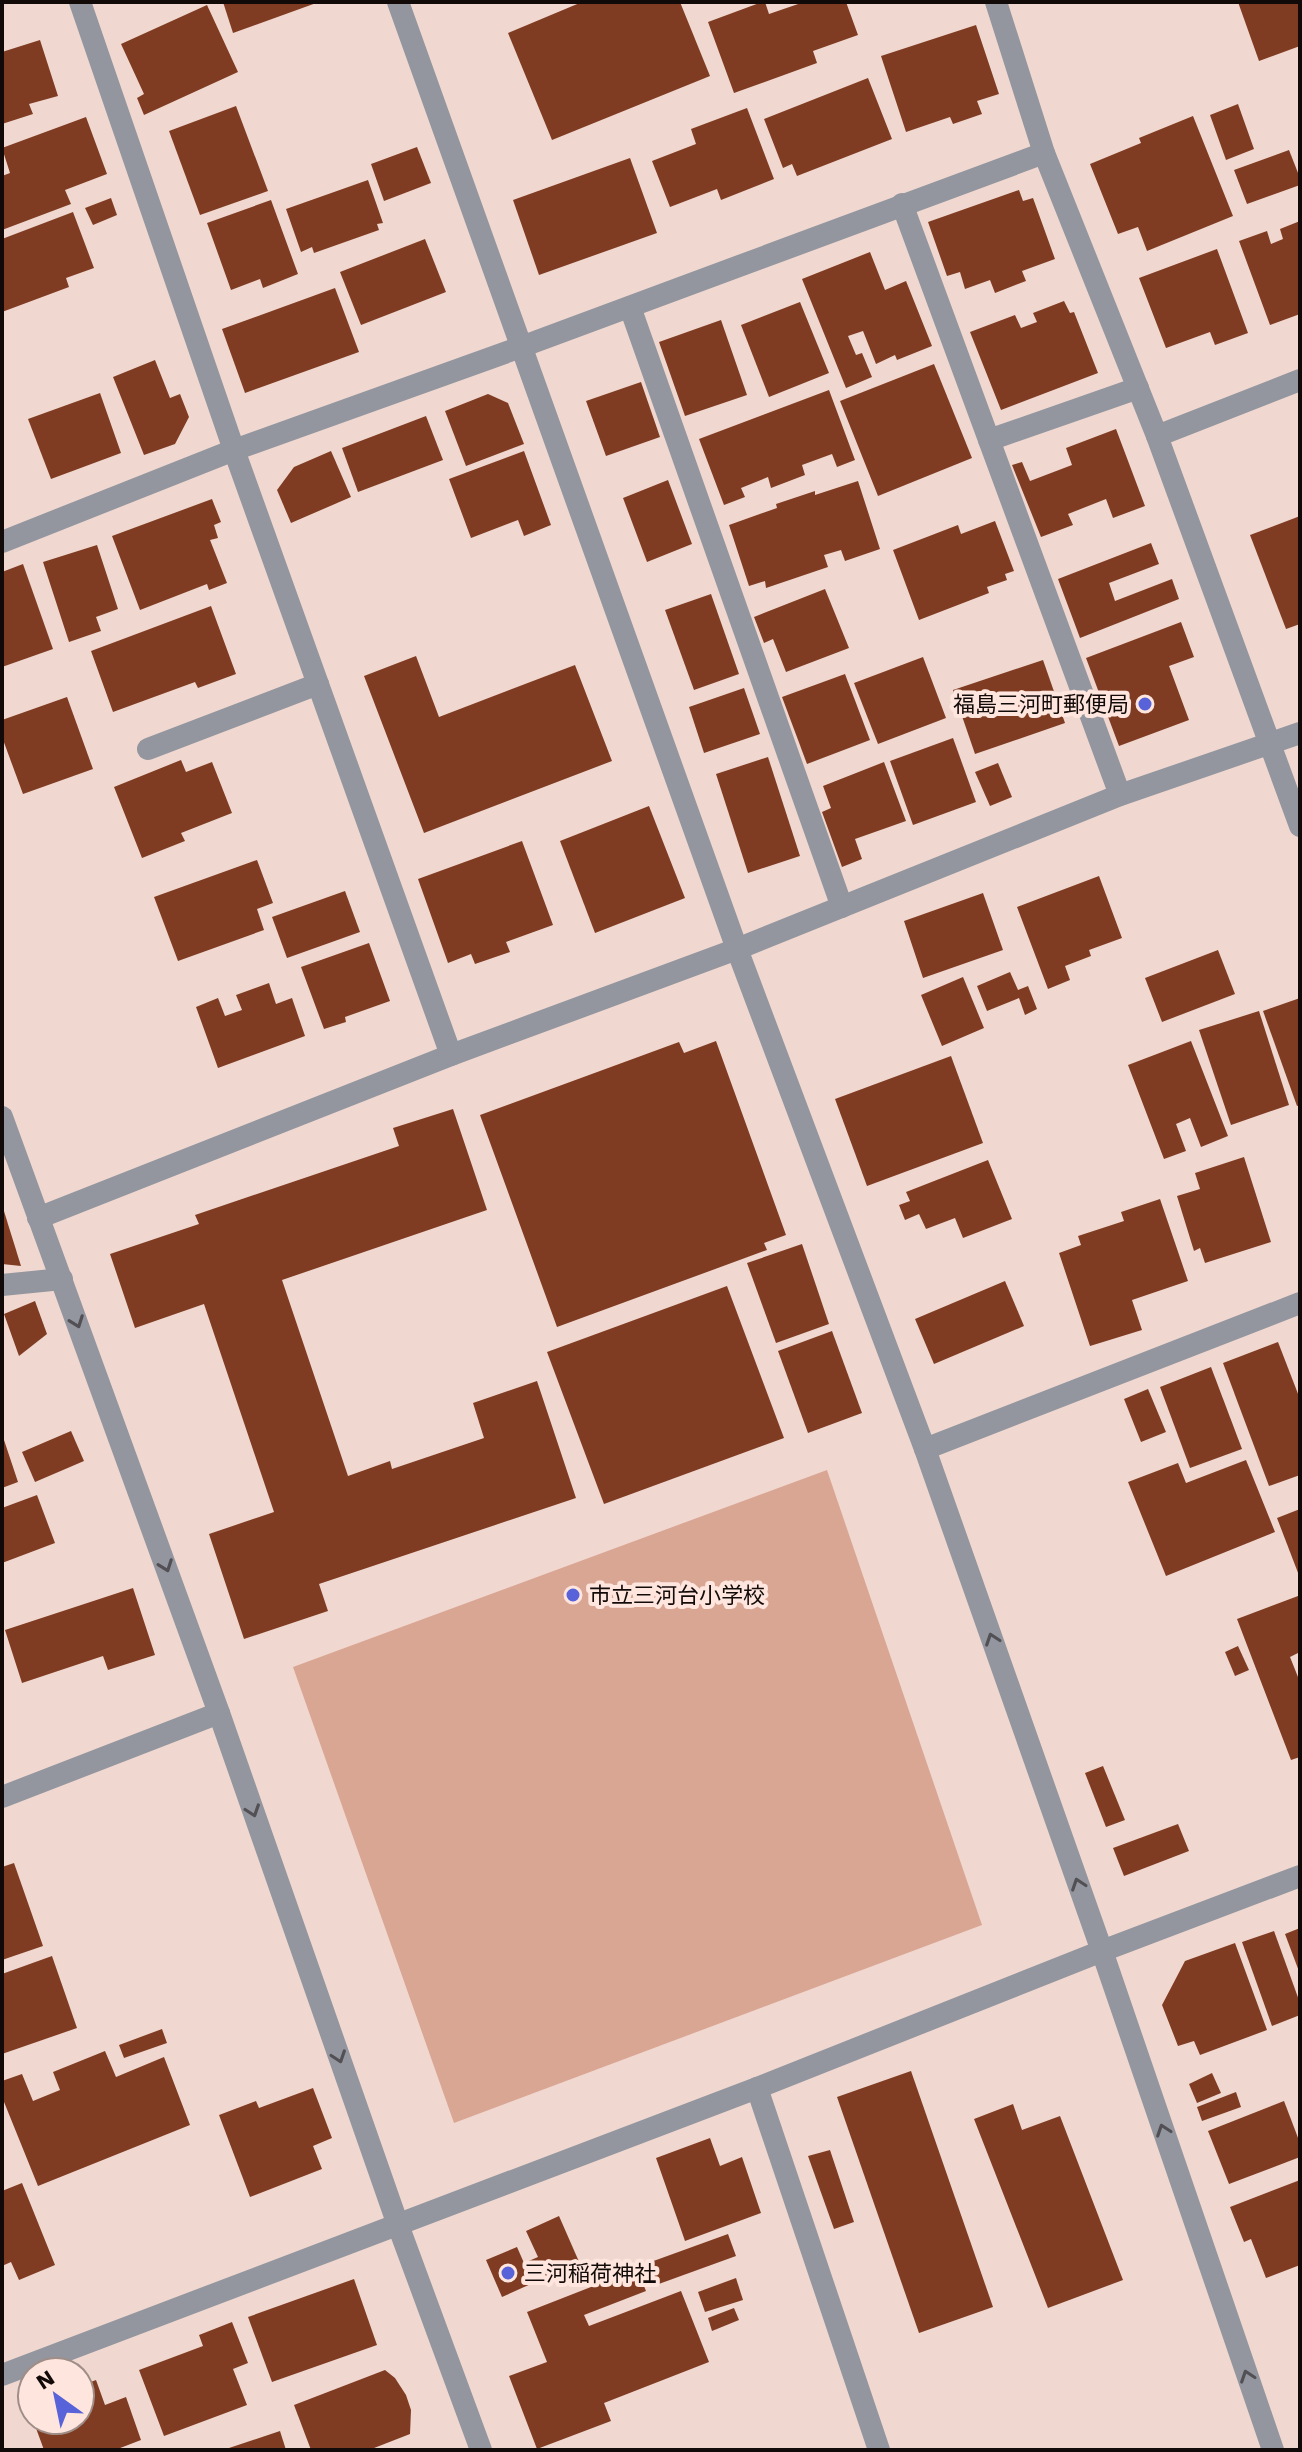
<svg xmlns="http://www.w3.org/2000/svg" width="1302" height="2452" font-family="'Work Sans','Noto Sans JP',sans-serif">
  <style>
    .green { fill: #daa694 }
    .building { fill: #803c22 }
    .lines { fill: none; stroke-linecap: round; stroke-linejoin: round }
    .minor { stroke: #93969f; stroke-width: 22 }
    .oneway { stroke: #525054 }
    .poi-dot { fill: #5863da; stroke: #fee5dd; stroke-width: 3 }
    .labels { text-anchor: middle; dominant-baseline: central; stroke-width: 8; stroke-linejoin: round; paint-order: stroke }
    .poi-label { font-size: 22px; fill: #120a08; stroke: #fee5dd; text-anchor: start }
  </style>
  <rect width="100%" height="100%" fill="#f0d8d0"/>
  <polygon class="green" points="827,1470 982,1925 454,2123 293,1667"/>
  <g class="building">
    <polygon points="223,2 319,2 233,33"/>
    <polygon points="582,2 680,2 710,76 552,140 508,33"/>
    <polygon points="762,2 765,2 769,14 804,2 846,2 858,35 813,51 817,63 734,93 708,22"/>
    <polygon points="1238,2 1300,2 1300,46 1259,61"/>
    <polygon points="207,5 238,72 144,115 137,98 144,94 121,44"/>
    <polygon points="976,25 999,94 977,101 982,114 953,124 950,117 906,132 881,56"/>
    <polygon points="40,40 58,96 29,104 33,114 2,124 2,52"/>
    <polygon points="868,78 892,139 797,176 792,164 783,168 764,119"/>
    <polygon points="1238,104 1254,149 1226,160 1210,115"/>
    <polygon points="236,106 268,191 200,215 169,131"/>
    <polygon points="747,108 774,179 721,200 717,189 670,207 652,161 696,144 691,129"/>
    <polygon points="1193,116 1233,216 1147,251 1138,227 1118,234 1090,164 1141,143 1139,138"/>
    <polygon points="86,117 107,174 65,190 71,204 2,230 2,176 10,173 2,148"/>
    <polygon points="417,147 431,183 384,201 371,164"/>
    <polygon points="1289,150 1300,178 1300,185 1247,204 1234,170"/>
    <polygon points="630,158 657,233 539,275 513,200"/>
    <polygon points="368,180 383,223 377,224 379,230 314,253 312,247 301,252 286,209"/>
    <polygon points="1019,190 1023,201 1033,198 1055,259 1022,271 1026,281 995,293 990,280 965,289 960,272 947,276 928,222"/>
    <polygon points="111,198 117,215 93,225 85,208"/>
    <polygon points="271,200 298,274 263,288 260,279 231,290 207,223"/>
    <polygon points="73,212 94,268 66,278 69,287 2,312 2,239"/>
    <polygon points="1300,221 1300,314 1270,325 1239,241 1267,231 1271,244 1283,239 1280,229"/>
    <polygon points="425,239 446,292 361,325 340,272"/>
    <polygon points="1217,249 1248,333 1215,345 1210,332 1166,348 1139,278"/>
    <polygon points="870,252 885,290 906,281 932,346 897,360 895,355 876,364 863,331 848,336 856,355 862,353 872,377 846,388 802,279"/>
    <polygon points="335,288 359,352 245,393 222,329"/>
    <polygon points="1064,301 1070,313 1074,312 1098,373 1001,410 970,332 1015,315 1021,328 1037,322 1033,313"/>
    <polygon points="800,302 829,373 769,397 741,325"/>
    <polygon points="721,320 747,395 685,416 659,342"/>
    <polygon points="155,360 170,398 180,394 189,417 175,444 144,455 113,377"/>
    <polygon points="934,364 972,458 878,496 840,401"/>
    <polygon points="641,382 660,437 606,456 586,401"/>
    <polygon points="829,390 855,460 837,467 832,454 802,465 805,475 771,488 768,477 741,488 745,497 724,505 699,439"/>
    <polygon points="100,393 121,453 51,479 28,419"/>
    <polygon points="488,394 508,403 524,444 466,466 445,411"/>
    <polygon points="426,416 443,460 358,492 342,448"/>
    <polygon points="1116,429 1145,506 1113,518 1106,499 1068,514 1073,525 1041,537 1012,465 1022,462 1030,481 1072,465 1066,448"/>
    <polygon points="331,451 351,497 291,523 277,490 294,467"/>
    <polygon points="524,451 551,525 524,536 518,520 471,538 449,479"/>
    <polygon points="668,480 692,544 647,562 623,498"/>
    <polygon points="858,481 880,549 845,561 841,550 824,555 828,567 766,588 765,581 749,586 729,525 777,508 776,504 815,491 815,495"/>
    <polygon points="212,499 221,522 214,525 218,538 210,540 227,583 209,590 207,584 140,610 112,536"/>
    <polygon points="1300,516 1300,624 1286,629 1250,535"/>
    <polygon points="995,521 1014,571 1005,574 1007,580 987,587 989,593 919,620 893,550 958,525 961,534"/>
    <polygon points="1151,543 1159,564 1109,583 1115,601 1172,579 1179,599 1080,638 1058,579"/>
    <polygon points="97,545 118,609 96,617 101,631 69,642 43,562"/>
    <polygon points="23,564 53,649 2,667 2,572"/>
    <polygon points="825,589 849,648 786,672 773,639 764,643 754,617"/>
    <polygon points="711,594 739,674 694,690 665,610"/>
    <polygon points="211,606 236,674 198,688 195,682 113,712 91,651"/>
    <polygon points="1181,622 1194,657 1169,666 1189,720 1119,746 1086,658"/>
    <polygon points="416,656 439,717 575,665 612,761 424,833 364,676"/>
    <polygon points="923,657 946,718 878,744 854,683"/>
    <polygon points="1043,660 1065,723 975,754 953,690"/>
    <polygon points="845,674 870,740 807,764 782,697"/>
    <polygon points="744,688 760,734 704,753 689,707"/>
    <polygon points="67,697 93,769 23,794 2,737 2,720"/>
    <polygon points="953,738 976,802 913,825 890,761"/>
    <polygon points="768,757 800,856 748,873 716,774"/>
    <polygon points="181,760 186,772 212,762 232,813 181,833 185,841 142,858 114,787"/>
    <polygon points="884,762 906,821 855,839 862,859 842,867 822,812 831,808 823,786"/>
    <polygon points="998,763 1012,797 990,806 975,772"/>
    <polygon points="649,806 685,898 595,933 560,841"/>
    <polygon points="522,841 553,925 506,942 510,952 475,964 471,954 448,963 418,879"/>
    <polygon points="257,860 273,903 257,909 264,930 178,961 154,897"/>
    <polygon points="1099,876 1122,938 1089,950 1091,956 1065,966 1070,980 1048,989 1017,907"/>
    <polygon points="345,891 360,932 287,958 272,917"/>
    <polygon points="983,893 1003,950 923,978 904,921"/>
    <polygon points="369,943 390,1001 345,1017 346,1022 324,1029 301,967"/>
    <polygon points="1218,950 1235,994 1162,1022 1145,978"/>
    <polygon points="1010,972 1018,990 1028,986 1037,1009 1025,1015 1019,998 987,1011 977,986"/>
    <polygon points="963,977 984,1028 942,1046 921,995"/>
    <polygon points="269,983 276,1004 292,998 305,1036 218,1068 196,1007 218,998 225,1016 242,1010 236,995"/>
    <polygon points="1300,998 1300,1105 1297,1106 1263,1011"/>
    <polygon points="1259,1011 1289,1105 1231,1125 1199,1030"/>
    <polygon points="716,1041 786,1235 764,1243 767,1250 557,1327 480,1115 679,1042 684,1053"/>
    <polygon points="1191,1041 1228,1136 1201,1147 1190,1118 1176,1124 1186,1151 1164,1159 1128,1065"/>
    <polygon points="951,1056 983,1143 867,1186 835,1099"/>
    <polygon points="453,1109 487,1210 282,1280 348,1476 390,1461 392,1469 484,1438 473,1403 537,1381 576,1498 319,1584 328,1611 244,1639 209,1534 274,1512 204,1304 135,1328 110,1254 199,1224 195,1215 399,1146 393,1128"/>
    <polygon points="1244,1157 1271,1242 1205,1263 1200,1248 1194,1251 1177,1196 1200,1189 1195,1173"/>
    <polygon points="988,1160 1012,1219 963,1238 955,1218 926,1229 919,1214 905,1220 899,1205 910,1201 906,1192"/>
    <polygon points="1160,1199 1188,1281 1132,1300 1142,1330 1090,1346 1059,1253 1081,1245 1078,1236 1124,1221 1121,1212"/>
    <polygon points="3,1208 21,1266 2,1264"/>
    <polygon points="802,1244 829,1324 776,1343 747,1263"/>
    <polygon points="1005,1281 1024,1326 934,1364 915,1319"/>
    <polygon points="727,1286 784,1438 604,1504 547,1352"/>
    <polygon points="35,1301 47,1334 19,1356 4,1314"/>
    <polygon points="832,1331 862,1413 808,1433 778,1351"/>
    <polygon points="1278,1342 1300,1399 1300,1475 1269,1486 1223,1363"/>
    <polygon points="1211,1367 1242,1449 1190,1468 1160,1387"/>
    <polygon points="1148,1389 1166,1432 1141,1442 1124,1399"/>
    <polygon points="71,1431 84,1461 35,1482 22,1452"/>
    <polygon points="2,1434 18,1482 2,1488"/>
    <polygon points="1246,1460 1275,1532 1166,1576 1128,1482 1178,1463 1186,1483"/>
    <polygon points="37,1495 55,1543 2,1563 2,1508"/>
    <polygon points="1300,1509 1300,1578 1277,1518"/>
    <polygon points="133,1588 155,1655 108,1670 103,1656 22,1683 5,1630"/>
    <polygon points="1298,1596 1300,1601 1300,1652 1290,1657 1300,1682 1300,1757 1291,1760 1237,1619"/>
    <polygon points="1238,1646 1249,1670 1235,1676 1225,1652"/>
    <polygon points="1103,1766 1125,1820 1106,1827 1085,1773"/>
    <polygon points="1178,1824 1189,1851 1124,1876 1113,1848"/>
    <polygon points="14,1863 43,1946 2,1960 2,1867"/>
    <polygon points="1300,1928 1300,1974 1285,1934"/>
    <polygon points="1274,1931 1300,2003 1300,2015 1272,2026 1242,1942"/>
    <polygon points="1235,1943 1267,2030 1200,2055 1194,2041 1178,2046 1162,2005 1185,1961"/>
    <polygon points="52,1956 77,2028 2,2054 2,1974"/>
    <polygon points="162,2029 167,2043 124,2058 119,2045"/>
    <polygon points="105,2051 116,2077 164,2057 190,2125 38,2186 2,2097 2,2081 22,2074 33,2101 60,2090 53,2072"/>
    <polygon points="911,2071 993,2307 919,2333 837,2097"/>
    <polygon points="1212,2073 1221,2093 1197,2103 1189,2084"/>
    <polygon points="313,2088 332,2138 313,2146 322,2169 250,2197 219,2115 256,2101 259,2108"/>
    <polygon points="1236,2092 1241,2107 1202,2121 1197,2107"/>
    <polygon points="1284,2101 1300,2143 1300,2157 1229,2184 1208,2131"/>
    <polygon points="1013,2104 1022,2130 1060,2116 1123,2280 1048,2308 974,2119"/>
    <polygon points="710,2138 720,2166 742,2157 761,2213 685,2241 656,2158"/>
    <polygon points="830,2150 854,2222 834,2229 808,2156"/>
    <polygon points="1300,2180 1300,2265 1266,2278 1251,2239 1244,2242 1230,2207"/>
    <polygon points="22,2183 55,2265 19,2280 11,2262 2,2266 2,2191"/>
    <polygon points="559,2216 580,2264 547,2279 542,2267 528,2273 533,2283 502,2297 486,2260 517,2247 524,2263 538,2257 526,2231"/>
    <polygon points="728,2234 736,2256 656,2285 648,2263"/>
    <polygon points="637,2269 646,2291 584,2315 589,2326 681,2291 709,2362 604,2403 611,2421 537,2449 509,2376 547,2362 527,2312"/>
    <polygon points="736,2278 743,2300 705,2312 698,2292"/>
    <polygon points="354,2279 377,2345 272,2382 248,2317"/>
    <polygon points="734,2308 739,2320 712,2331 708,2318"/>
    <polygon points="232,2322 248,2363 233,2369 247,2405 164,2436 139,2370 203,2346 199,2335"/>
    <polygon points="385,2370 395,2378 406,2395 411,2410 410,2434 369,2450 311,2450 294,2405"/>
    <polygon points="96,2380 105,2405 126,2397 141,2440 115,2450 44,2450 33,2420 80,2420 80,2386"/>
    <polygon points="280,2431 286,2450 226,2450 226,2449"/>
  </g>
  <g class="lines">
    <g class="minor">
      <polyline points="80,2 234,450 451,1055"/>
      <polyline points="398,2 737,949 925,1449 1102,1951 1273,2450"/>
      <polyline points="996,2 1044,153 1157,436 1300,826"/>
      <polyline points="902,204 1120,795"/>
      <polyline points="630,307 842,907"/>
      <polyline points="1157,436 1300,380"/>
      <polyline points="989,440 1138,388"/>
      <polyline points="2,542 234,450 521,347 1044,153"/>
      <polyline points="148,749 318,684"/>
      <polyline points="2,1117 219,1713 398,2225 481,2450"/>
      <polyline points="38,1218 451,1055 737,949 1120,795 1300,733"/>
      <polyline points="2,1285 62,1279"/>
      <polyline points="925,1449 1300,1303"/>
      <polyline points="2,1797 219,1713"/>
      <polyline points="757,2088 879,2450"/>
      <polyline points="2,2375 757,2088 1102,1951 1300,1876"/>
    </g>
  </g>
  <defs><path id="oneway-chevron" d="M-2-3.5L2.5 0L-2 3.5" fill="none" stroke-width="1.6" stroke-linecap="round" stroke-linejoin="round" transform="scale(2)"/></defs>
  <g class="oneway">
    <use href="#oneway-chevron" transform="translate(77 1322) rotate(70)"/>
    <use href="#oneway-chevron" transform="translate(166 1566) rotate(70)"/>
    <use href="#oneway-chevron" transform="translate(992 1639) rotate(-109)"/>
    <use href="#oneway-chevron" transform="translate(253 1811) rotate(71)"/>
    <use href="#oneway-chevron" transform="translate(1078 1884) rotate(-109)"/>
    <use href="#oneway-chevron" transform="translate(339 2057) rotate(71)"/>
    <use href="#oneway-chevron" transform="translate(1163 2130) rotate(-109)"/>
    <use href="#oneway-chevron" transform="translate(1247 2376) rotate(-109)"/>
  </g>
  <g class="poi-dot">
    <circle cx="1145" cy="704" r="8"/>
    <circle cx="573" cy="1595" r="8"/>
    <circle cx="508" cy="2273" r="8"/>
  </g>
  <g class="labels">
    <g class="poi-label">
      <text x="1129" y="704" text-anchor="end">福島三河町郵便局</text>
      <text x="589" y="1595">市立三河台小学校</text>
      <text x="524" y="2273">三河稲荷神社</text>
    </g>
  </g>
  <rect width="1302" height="2452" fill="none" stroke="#120a08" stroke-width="8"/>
  <g transform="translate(56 2396) rotate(327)"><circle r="38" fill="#fee5dd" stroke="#a08d88" stroke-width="2"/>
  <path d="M0-6L14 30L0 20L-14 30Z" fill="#5863da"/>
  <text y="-12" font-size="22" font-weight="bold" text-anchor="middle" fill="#120a08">N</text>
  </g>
</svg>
